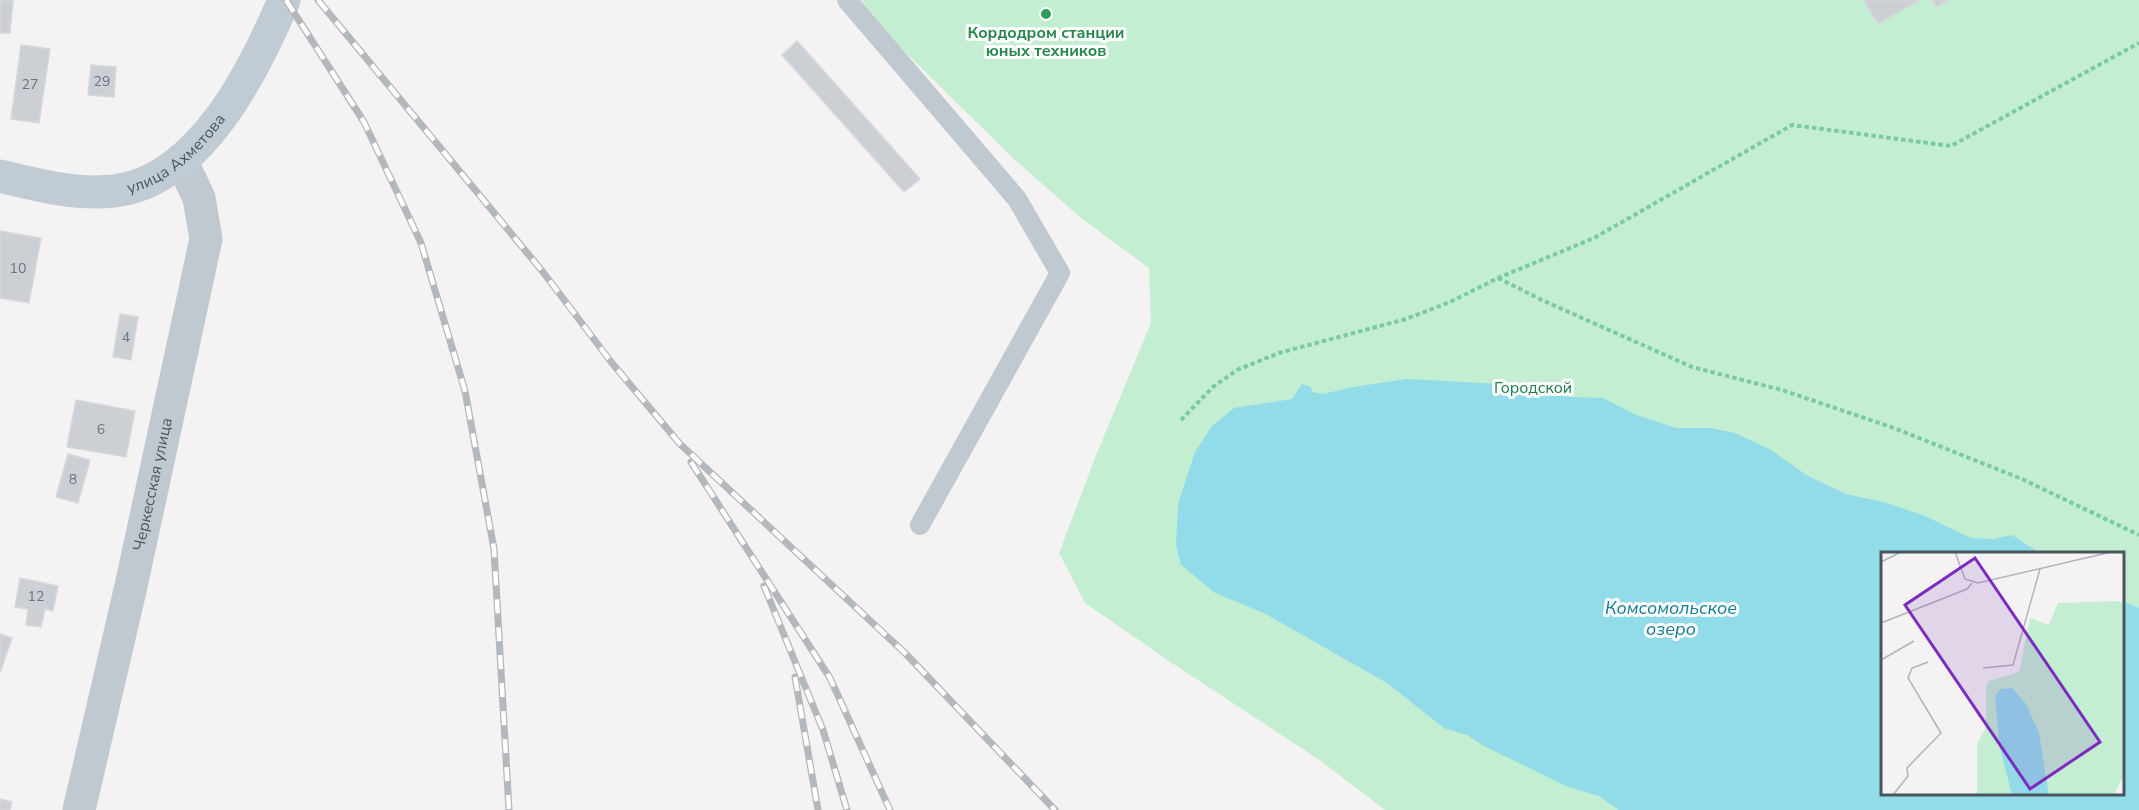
<svg xmlns="http://www.w3.org/2000/svg" width="2139" height="810" font-family="'Nunito Sans',sans-serif">
  <style>
    .green { fill: #c3eed2; fill-rule: evenodd }
    .water { fill: #92dbe9 }
    .building { fill: #cccfd4; stroke: #d6d8dc; stroke-width: 1.5 }
    .lines { fill: none; stroke-linecap: round; stroke-linejoin: round }
    .path { stroke: #7ccba0; stroke-width: 4; stroke-dasharray: 4.5 3; stroke-linecap: butt }
    .service { stroke: #c0c9cf; stroke-width: 20 }
    .minor { stroke: #c0c9cf; stroke-width: 33 }
    .secondary { stroke: #c0cbd4; stroke-width: 33 }
    .rail-casing { stroke: #b4b7bb; stroke-width: 7 }
    .rail { stroke: #fff; stroke-width: 4.5; stroke-dasharray: 14; stroke-linecap: butt }
    .leisure-dot { fill: #2e9e5b; stroke: #fff; stroke-width: 2 }
    .labels { text-anchor: middle; dominant-baseline: central; stroke-width: 6; stroke-linejoin: round; paint-order: stroke }
    .number-label { font-size: 14px; fill: #6a747c }
    .leisure-label { font-size: 16px; font-weight: bold; fill: #27864d; stroke: #fff }
    .street-label { font-size: 16px; fill: #4a565e; stroke: #fff }
    .park-label { font-size: 16px; fill: #1b7f48; stroke: #fff }
    .water-label { font-size: 18px; font-style: italic; fill: #127d92; stroke: #fff }
    .inset-road { fill: none; stroke: #b0b4b7; stroke-width: 1.5 }
    .view { fill: #7b2cbf; fill-opacity: 0.15; stroke: #7b2cbf; stroke-width: 3 }
    .inset-edge { fill: none; stroke: #4a565e; stroke-width: 3 }
  </style>
  <rect width="100%" height="100%" fill="#f4f2f2"/>
  <path class="green" d="M861 0H2139V810H1385L1321 761 1172 663 1085 603 1059 553 1097 453 1151 323 1149 268 1081 218 1014 159 900 47ZM1882 554H2122V794H1882Z"/>
  <polygon class="water" points="1407,379 1520,385 1571,397 1603,398 1636,415 1676,428 1711,428 1735,433 1771,450 1808,476 1846,494 1887,503 1925,516 1971,538 1993,539 2012,535 2040,553 1882,554 1882,794 2122,794 2123,601 2139,608 2139,810 1619,810 1599,796 1568,787 1484,746 1467,735 1444,728 1387,683 1264,613 1215,593 1181,565 1176,545 1178,504 1195,452 1212,426 1234,408 1292,399 1302,384 1311,387 1312,392 1323,394 1353,387"/>
  <g class="building">
    <polygon points="0,0 13,0 10,33 0,33"/>
    <polygon points="1864,0 1920,0 1878,24"/>
    <polygon points="1932,0 1949,0 1936,7"/>
    <polygon points="797,41 920,179 904,192 782,55"/>
    <polygon points="21,45 50,49 39,123 11,119"/>
    <polygon points="91,65 116,67 114,97 88,95"/>
    <polygon points="0,231 41,238 29,303 0,298"/>
    <polygon points="120,314 138,317 131,360 113,357"/>
    <polygon points="76,400 135,411 126,457 67,447"/>
    <polygon points="68,454 90,460 78,503 56,497"/>
    <polygon points="20,578 58,586 53,611 45,609 41,627 26,625 28,609 15,607"/>
    <polygon points="0,634 12,638 0,673"/>
    <polygon points="0,799 12,802 10,810 0,810"/>
  </g>
  <g class="lines">
    <g class="path">
      <polyline points="1498,278 1544,301 1692,367 1782,390 1894,428 2022,479 2139,535"/>
      <polyline points="1181,420 1213,387 1237,370 1279,353 1406,319 1450,302 1498,278 1594,238 1792,125 1951,146 2139,43"/>
    </g>
    <polyline class="service" points="847,0 1017,199 1060,273 920,525"/>
    <path class="minor" id="s1" d="M79 810 131 586 206 239 199 198 181 160"/>
    <path class="secondary" id="s2" d="M0 176C37 185 75 195 114 191 200 181 254 71 284 0"/>
    <defs>
      <g id="rail">
        <polyline points="286,0 364,122 421,243 465,391 494,549 509,810"/>
        <polyline points="318,0 543,272 612,363 680,444 905,653 1055,810"/>
        <polyline points="691,462 830,678 890,810"/>
        <polyline points="764,586 823,730 847,810"/>
        <polyline points="795,677 818,810"/>
      </g>
    </defs>
    <use href="#rail" class="rail-casing"/>
    <use href="#rail" class="rail"/>
  </g>
  <circle class="leisure-dot" cx="1046" cy="14" r="6"/>
  <g class="labels">
    <g class="number-label">
      <text x="102" y="81">29</text>
      <text x="30" y="84">27</text>
      <text x="18" y="268">10</text>
      <text x="126" y="337">4</text>
      <text x="101" y="429">6</text>
      <text x="73" y="479">8</text>
      <text x="36" y="596">12</text>
    </g>
    <g class="leisure-label">
      <text x="1046" y="33">Кордодром станции<tspan x="1046" dy="18">юных техников</tspan></text>
    </g>
    <g class="street-label">
      <text stroke="none"><textPath href="#s2" startOffset="190">улица Ахметова</textPath></text>
      <text stroke="none"><textPath href="#s1" startOffset="334">Черкесская улица</textPath></text>
    </g>
    <g class="park-label">
      <text x="1533" y="388">Городской</text>
    </g>
    <g class="water-label">
      <text x="1671" y="608">Комсомольское<tspan x="1671" dy="21">озеро</tspan></text>
    </g>
  </g>
  <g transform="translate(1881 552)">
    <rect width="243" height="243" fill="#f4f2f2"/>
    <path d="M237 49 243 52V222L233 243H96V192L105 175V134L108 129 138 120 149 66 168 73 177 51Z" fill="#c3eed2"/>
    <path d="M131 136 145 152 158 181 168 243H131L119 196 114 145 119 137Z" fill="#92dbe9"/>
    <path class="inset-road" d="M74 0 84 27 97 31 230 0M0 10 20 0M0 71 86 37 91 31M0 108 33 89M102 116 132 113 159 17M12 243 27 224 26 216 60 181 27 126 31 116 47 110"/>
    <path class="view" d="M94 6 219 190 149 237 24 53Z"/>
    <rect width="243" height="243" class="inset-edge"/>
  </g>
</svg>
